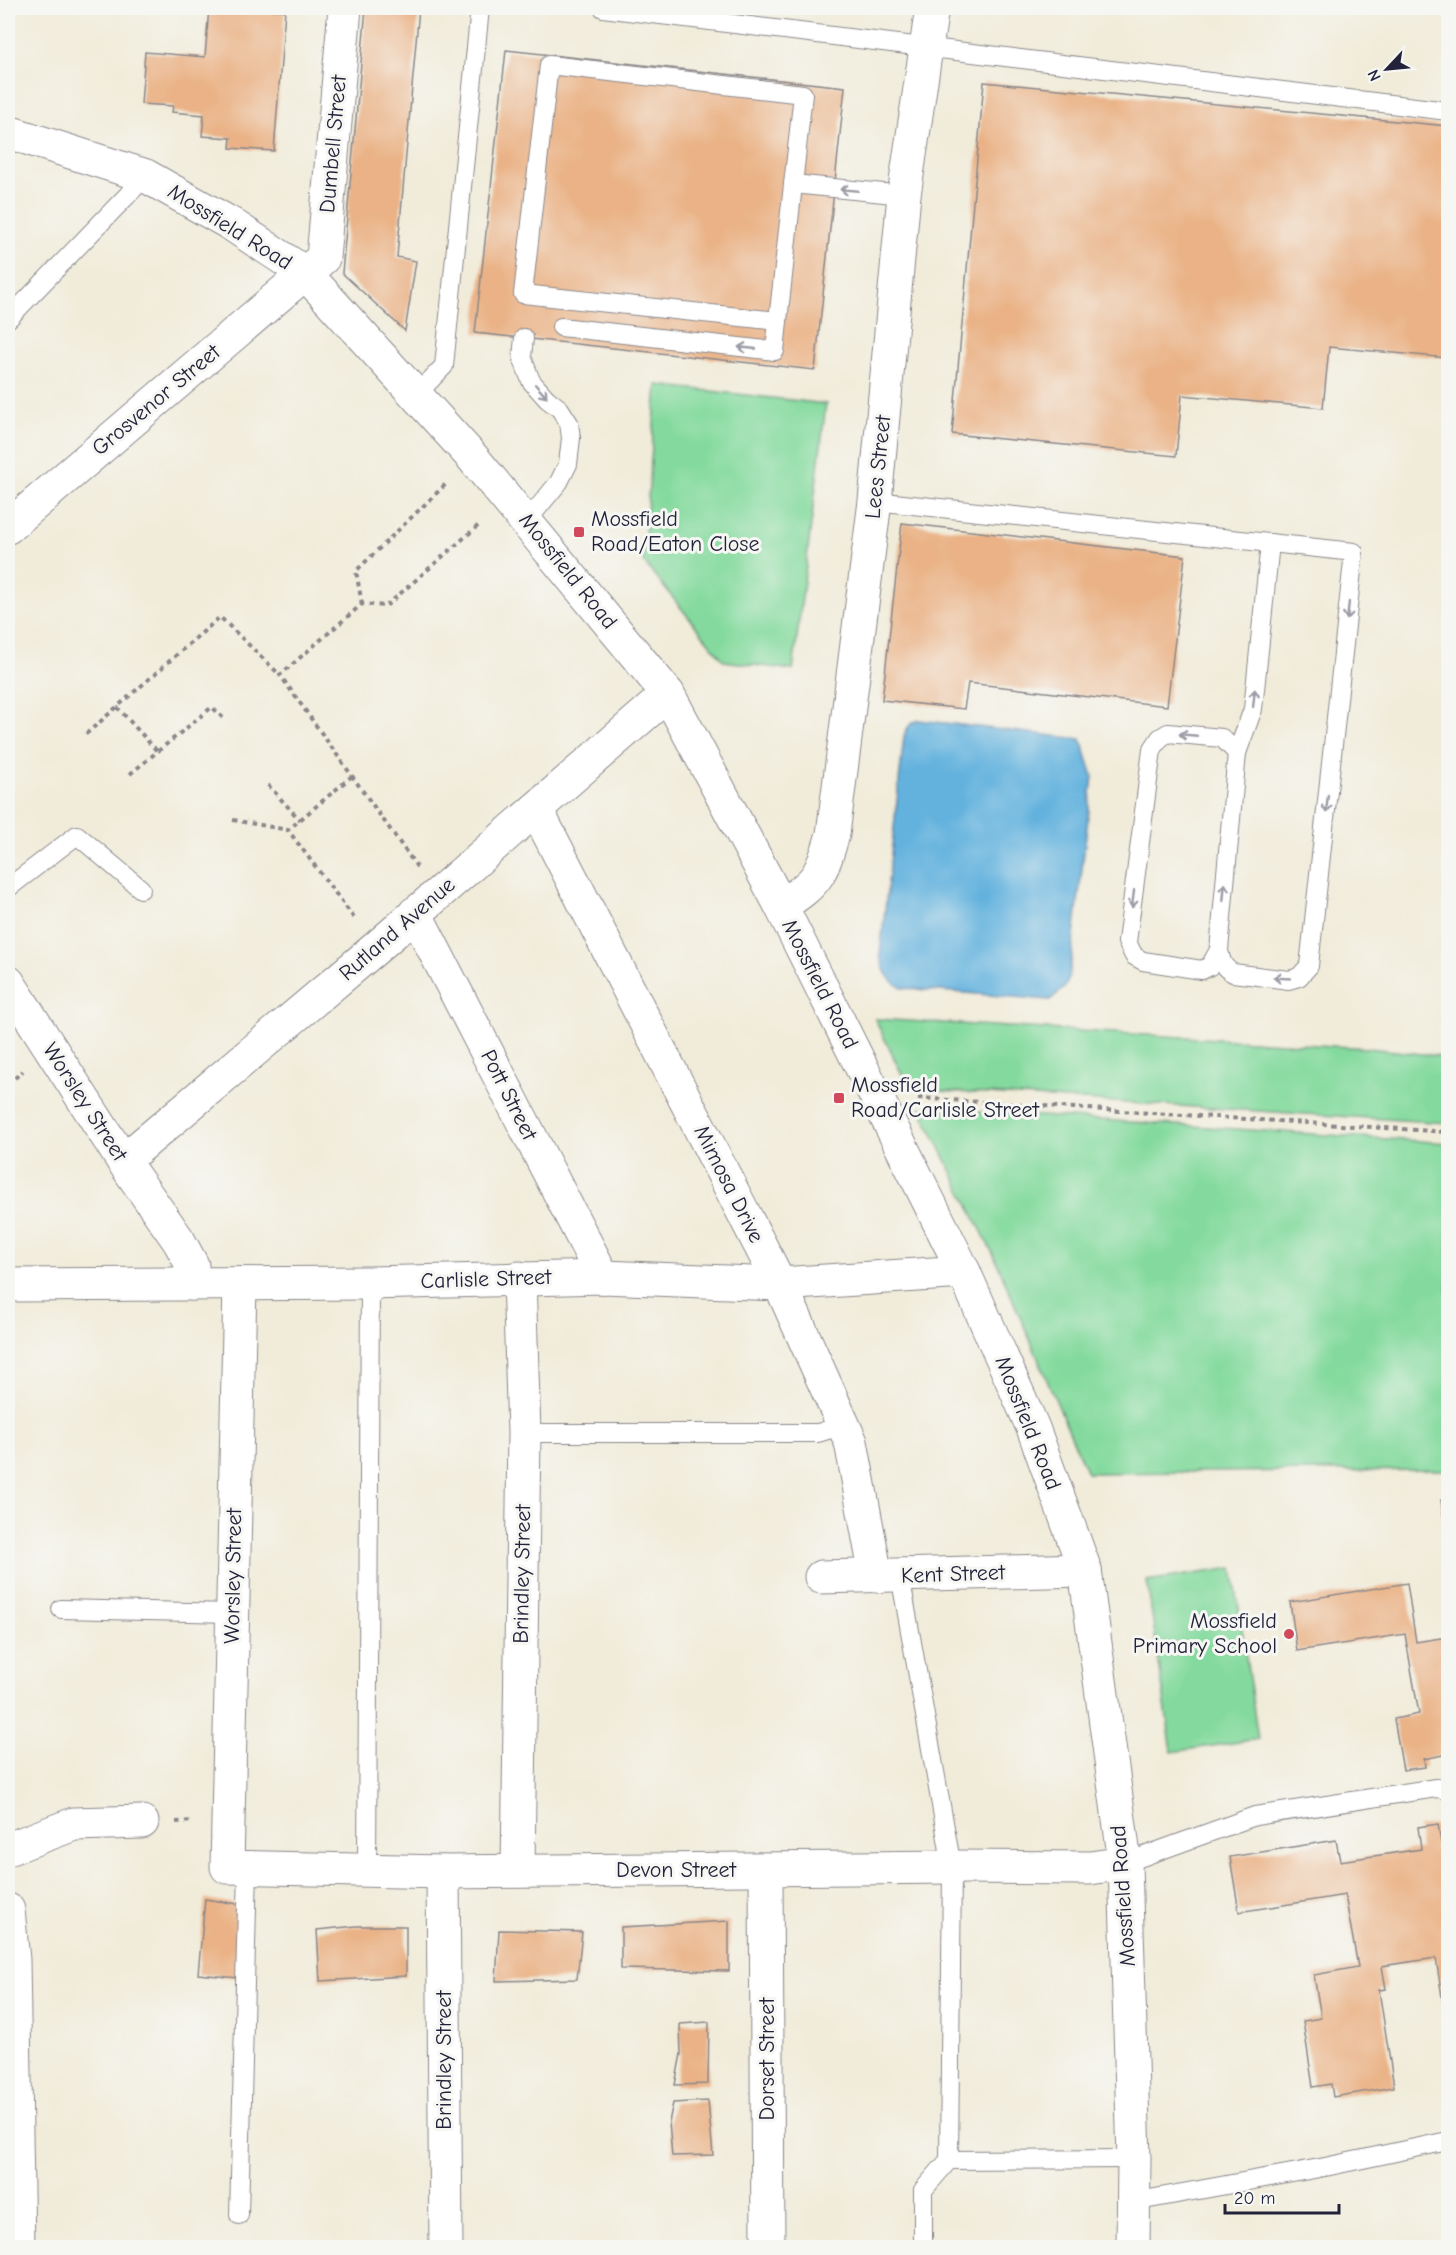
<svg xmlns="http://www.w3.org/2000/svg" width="1456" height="2255" font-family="'Comic Neue',sans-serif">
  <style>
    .green { fill: #84da9e; stroke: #537e6c; stroke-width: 1.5 }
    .water { fill: #64b2de; stroke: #436a8c; stroke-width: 1.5 }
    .building { fill: #eab286 }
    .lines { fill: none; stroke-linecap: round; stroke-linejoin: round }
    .lane-casing { stroke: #8a878a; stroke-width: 20 }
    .street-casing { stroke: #8a878a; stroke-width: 35 }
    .path { stroke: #8a878a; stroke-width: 4; stroke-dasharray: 4.5 4.5; stroke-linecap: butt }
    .lane { stroke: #fff; stroke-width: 18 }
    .street { stroke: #fff; stroke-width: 33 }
    .oneway { stroke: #9c9ca7 }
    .poi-dot { fill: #d1495b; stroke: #f6f6f2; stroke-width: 2 }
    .labels { text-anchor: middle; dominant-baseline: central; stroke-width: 6; stroke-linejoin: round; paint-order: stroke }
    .street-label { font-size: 22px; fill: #22223b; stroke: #f6f6f2 }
    .poi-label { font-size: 22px; fill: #22223b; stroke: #f6f6f2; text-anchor: start }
  </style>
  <rect width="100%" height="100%" fill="#f6f6f2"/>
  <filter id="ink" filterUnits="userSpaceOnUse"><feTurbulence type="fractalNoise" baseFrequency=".0167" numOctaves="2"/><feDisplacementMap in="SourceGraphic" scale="12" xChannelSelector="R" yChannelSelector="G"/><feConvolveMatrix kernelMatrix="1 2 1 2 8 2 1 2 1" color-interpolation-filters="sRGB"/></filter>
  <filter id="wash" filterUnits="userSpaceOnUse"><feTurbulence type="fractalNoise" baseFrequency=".008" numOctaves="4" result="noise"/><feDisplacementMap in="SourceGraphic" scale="24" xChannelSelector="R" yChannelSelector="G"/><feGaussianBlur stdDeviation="1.35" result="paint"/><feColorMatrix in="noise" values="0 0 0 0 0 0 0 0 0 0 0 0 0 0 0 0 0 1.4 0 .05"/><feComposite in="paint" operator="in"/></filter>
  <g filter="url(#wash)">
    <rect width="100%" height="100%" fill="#f1ecda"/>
    <g class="green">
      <polygon points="657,385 826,404 793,670 724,661 643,561"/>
      <polygon points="875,1019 1368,1048 1448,1057 1448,1123 909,1089"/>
      <polygon points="920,1108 1448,1143 1448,1470 1087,1473 995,1258"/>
      <polygon points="1233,1568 1258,1739 1172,1752 1147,1581"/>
    </g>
    <path class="water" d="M919 720 1081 739 1093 776 1069 978 1065 987 1050 1000 903 988C888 982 883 970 880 955L904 736C907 727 910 723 919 720Z"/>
    <g id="blocks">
      <g class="building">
        <polygon points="209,8 285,10 274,151 230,148 231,138 202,136 204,115 172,112 173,106 141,104 145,52 205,57"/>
        <polygon points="366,8 419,8 397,257 416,261 405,331 342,273"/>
        <polygon points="506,50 845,87 815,370 475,333"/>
        <polygon points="984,82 1448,126 1448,358 1329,347 1323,408 1182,395 1176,456 952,434"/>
        <polygon points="902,523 1185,556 1167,706 968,683 964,709 882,700"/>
        <polygon points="1448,1499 1448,1539 1447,1539 1441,1500"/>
        <polygon points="1407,1583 1416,1642 1448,1637 1448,1754 1424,1759 1425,1767 1403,1770 1394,1719 1419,1714 1405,1634 1297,1651 1290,1602"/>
        <polygon points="1438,1824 1441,1843 1448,1842 1448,2010 1444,2010 1436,1958 1382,1966 1386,1989 1379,1990 1394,2087 1333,2097 1331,2084 1313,2087 1303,2021 1321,2018 1314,1975 1358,1967 1345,1895 1239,1912 1230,1857 1336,1840 1340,1861 1421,1849 1418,1827"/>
        <polygon points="205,1899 244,1905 248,1979 198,1974"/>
        <polygon points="729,1921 729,1971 621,1969 621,1927"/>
        <polygon points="357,1926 406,1926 406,1976 320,1981 317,1930"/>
        <polygon points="499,1930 582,1932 577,1979 496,1981"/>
        <polygon points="709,2022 708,2084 675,2085 681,2054 680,2024"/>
        <polygon points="708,2101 713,2155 672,2156 669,2122 673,2103"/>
      </g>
    </g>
  </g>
  <g filter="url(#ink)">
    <use href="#blocks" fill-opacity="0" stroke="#8a878a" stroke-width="1.5"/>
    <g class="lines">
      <defs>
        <g id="lane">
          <polyline points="603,8 1448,111"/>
          <polygon points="549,65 803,94 778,321 523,294"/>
          <polyline points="793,184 904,195"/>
          <polyline points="8,319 146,176"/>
          <polyline points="561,327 775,351 778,321"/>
          <polyline points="524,338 522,357 531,381 547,399 560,409 569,423 571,438 568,464 559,482 527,521"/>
          <polyline points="416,395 444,366 480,8"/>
          <path d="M875 501 1354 552 1309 966 1299 977 1289 980 1233 973C1223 968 1221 961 1219 950L1237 753 1222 738 1168 733 1160 738 1152 750 1127 942 1134 956 1143 961 1202 970 1210 966 1219 950"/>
          <polyline points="1237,753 1253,709 1270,543"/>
          <polyline points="8,888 77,835 141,889"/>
          <polyline points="524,1433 818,1433 844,1425"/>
          <polyline points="900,1575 952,1867 949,2160 1134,2159"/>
          <polyline points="61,1609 232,1613"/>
          <polyline points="1125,1863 1255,1816 1436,1788 1448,1790"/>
          <polyline points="367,1871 370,1283"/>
          <polyline points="1133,2202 1325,2167 1448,2141"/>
          <polyline points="239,2215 248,1868"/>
          <polyline points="923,2248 923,2190 949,2160"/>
        </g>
        <g id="street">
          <polyline points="8,132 146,176 231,224 305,273 473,458 668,694 781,906 964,1272 1033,1428 1085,1570 1125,1863 1134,2159 1133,2248"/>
          <polyline points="8,527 323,258 345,8"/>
          <polyline points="536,809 780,1284 851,1442 876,1576"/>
          <path d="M781 906C818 882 821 876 833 834L875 501 904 195 932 8"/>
          <polyline points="415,913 603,1277"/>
          <polyline points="8,982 123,1161 179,1241 192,1265 192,1284"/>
          <polyline points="123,1161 376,948 668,694"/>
          <polyline points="240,1284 227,1867 443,1872 952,1867 1090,1868 1125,1863"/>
          <polyline points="8,1285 370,1283 603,1277 780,1284 964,1272"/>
          <polyline points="821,1577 1085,1570"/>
          <polyline points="8,1849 74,1824 142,1822"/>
          <polyline points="518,1870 524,1433 519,1278"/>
          <polyline points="766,1870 768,2248"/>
          <polyline points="443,1872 446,2248"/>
          <polyline points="8,1910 13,1960 18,2248"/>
        </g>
      </defs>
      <use href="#lane" class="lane-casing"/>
      <use href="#street" class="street-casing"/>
      <g class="path">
        <polyline points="362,604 356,571 448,482"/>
        <polyline points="117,707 157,751"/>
        <polyline points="86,734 220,617 280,675"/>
        <polyline points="130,774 212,707 225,720"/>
        <polyline points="352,776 288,830 354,918"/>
        <polyline points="268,785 300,820"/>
        <polyline points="233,820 288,830"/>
        <polyline points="417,867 280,675 362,604 386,606 480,524"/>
        <polyline points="8,1084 23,1071"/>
        <polyline points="918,1098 1448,1132"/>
        <polyline points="176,1822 192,1821"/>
      </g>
      <use href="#lane" class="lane"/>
      <use href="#street" class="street"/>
    </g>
    <defs><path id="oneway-shaft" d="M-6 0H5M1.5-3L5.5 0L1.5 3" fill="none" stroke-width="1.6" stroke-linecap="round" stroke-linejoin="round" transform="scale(1.5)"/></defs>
    <g class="oneway">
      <use href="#oneway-shaft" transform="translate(849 190) rotate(-175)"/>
      <use href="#oneway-shaft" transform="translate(747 348) rotate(-174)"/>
      <use href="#oneway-shaft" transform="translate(541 391) rotate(49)"/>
      <use href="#oneway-shaft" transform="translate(1348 611) rotate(96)"/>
      <use href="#oneway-shaft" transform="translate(1254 698) rotate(-84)"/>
      <use href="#oneway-shaft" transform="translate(1188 735) rotate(-175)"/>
      <use href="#oneway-shaft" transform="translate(1327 804) rotate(96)"/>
      <use href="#oneway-shaft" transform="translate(1224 892) rotate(-85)"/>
      <use href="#oneway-shaft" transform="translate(1133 899) rotate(97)"/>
      <use href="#oneway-shaft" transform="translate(1282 978) rotate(-177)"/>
    </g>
  </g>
  <g class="poi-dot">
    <rect x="573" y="526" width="12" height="12" rx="3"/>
    <rect x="833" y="1092" width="12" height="12" rx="3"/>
    <circle cx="1289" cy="1634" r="6"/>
  </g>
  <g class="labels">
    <g class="street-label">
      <text transform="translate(333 144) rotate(-85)">Dumbell Street</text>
      <text transform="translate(230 227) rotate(32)">Mossfield Road</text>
      <text transform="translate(156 400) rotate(-40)">Grosvenor Street</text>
      <text transform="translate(878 467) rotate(-84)">Lees Street</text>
      <text transform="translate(568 571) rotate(51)">Mossfield Road</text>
      <text transform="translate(397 929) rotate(-41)">Rutland Avenue</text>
      <text transform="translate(820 984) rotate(63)">Mossfield Road</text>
      <text transform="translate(509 1095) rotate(63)">Pott Street</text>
      <text transform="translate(85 1102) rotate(57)">Worsley Street</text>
      <text transform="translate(729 1184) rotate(63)">Mimosa Drive</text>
      <text transform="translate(486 1279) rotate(-2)">Carlisle Street</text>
      <text transform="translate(1028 1423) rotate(68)">Mossfield Road</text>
      <text transform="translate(522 1574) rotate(-89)">Brindley Street</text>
      <text transform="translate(953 1574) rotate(-2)">Kent Street</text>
      <text transform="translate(233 1576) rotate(-89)">Worsley Street</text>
      <text x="676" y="1870">Devon Street</text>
      <text transform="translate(1123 1896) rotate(-94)">Mossfield Road</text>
      <text transform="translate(767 2059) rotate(-90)">Dorset Street</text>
      <text transform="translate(444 2060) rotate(-90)">Brindley Street</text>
    </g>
    <g class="poi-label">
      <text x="591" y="519">Mossfield<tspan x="591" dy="25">Road/Eaton Close</tspan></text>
      <text x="851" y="1085">Mossfield<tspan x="851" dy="25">Road/Carlisle Street</tspan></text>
      <text x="1277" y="1621" text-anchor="end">Mossfield<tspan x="1277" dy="25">Primary School</tspan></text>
    </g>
  </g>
  <rect width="1456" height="2255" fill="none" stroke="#f6f6f2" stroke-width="30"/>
  <g transform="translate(1387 69) rotate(244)" stroke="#f6f6f2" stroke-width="4.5" paint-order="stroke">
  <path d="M0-4.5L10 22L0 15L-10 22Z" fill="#22223b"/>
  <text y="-9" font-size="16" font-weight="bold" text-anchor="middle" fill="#22223b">N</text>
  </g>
  <path d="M1225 2204v9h114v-9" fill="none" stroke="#22223b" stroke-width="3"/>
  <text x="1234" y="2204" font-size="18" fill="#22223b" stroke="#f6f6f2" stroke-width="4.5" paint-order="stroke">20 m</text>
</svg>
